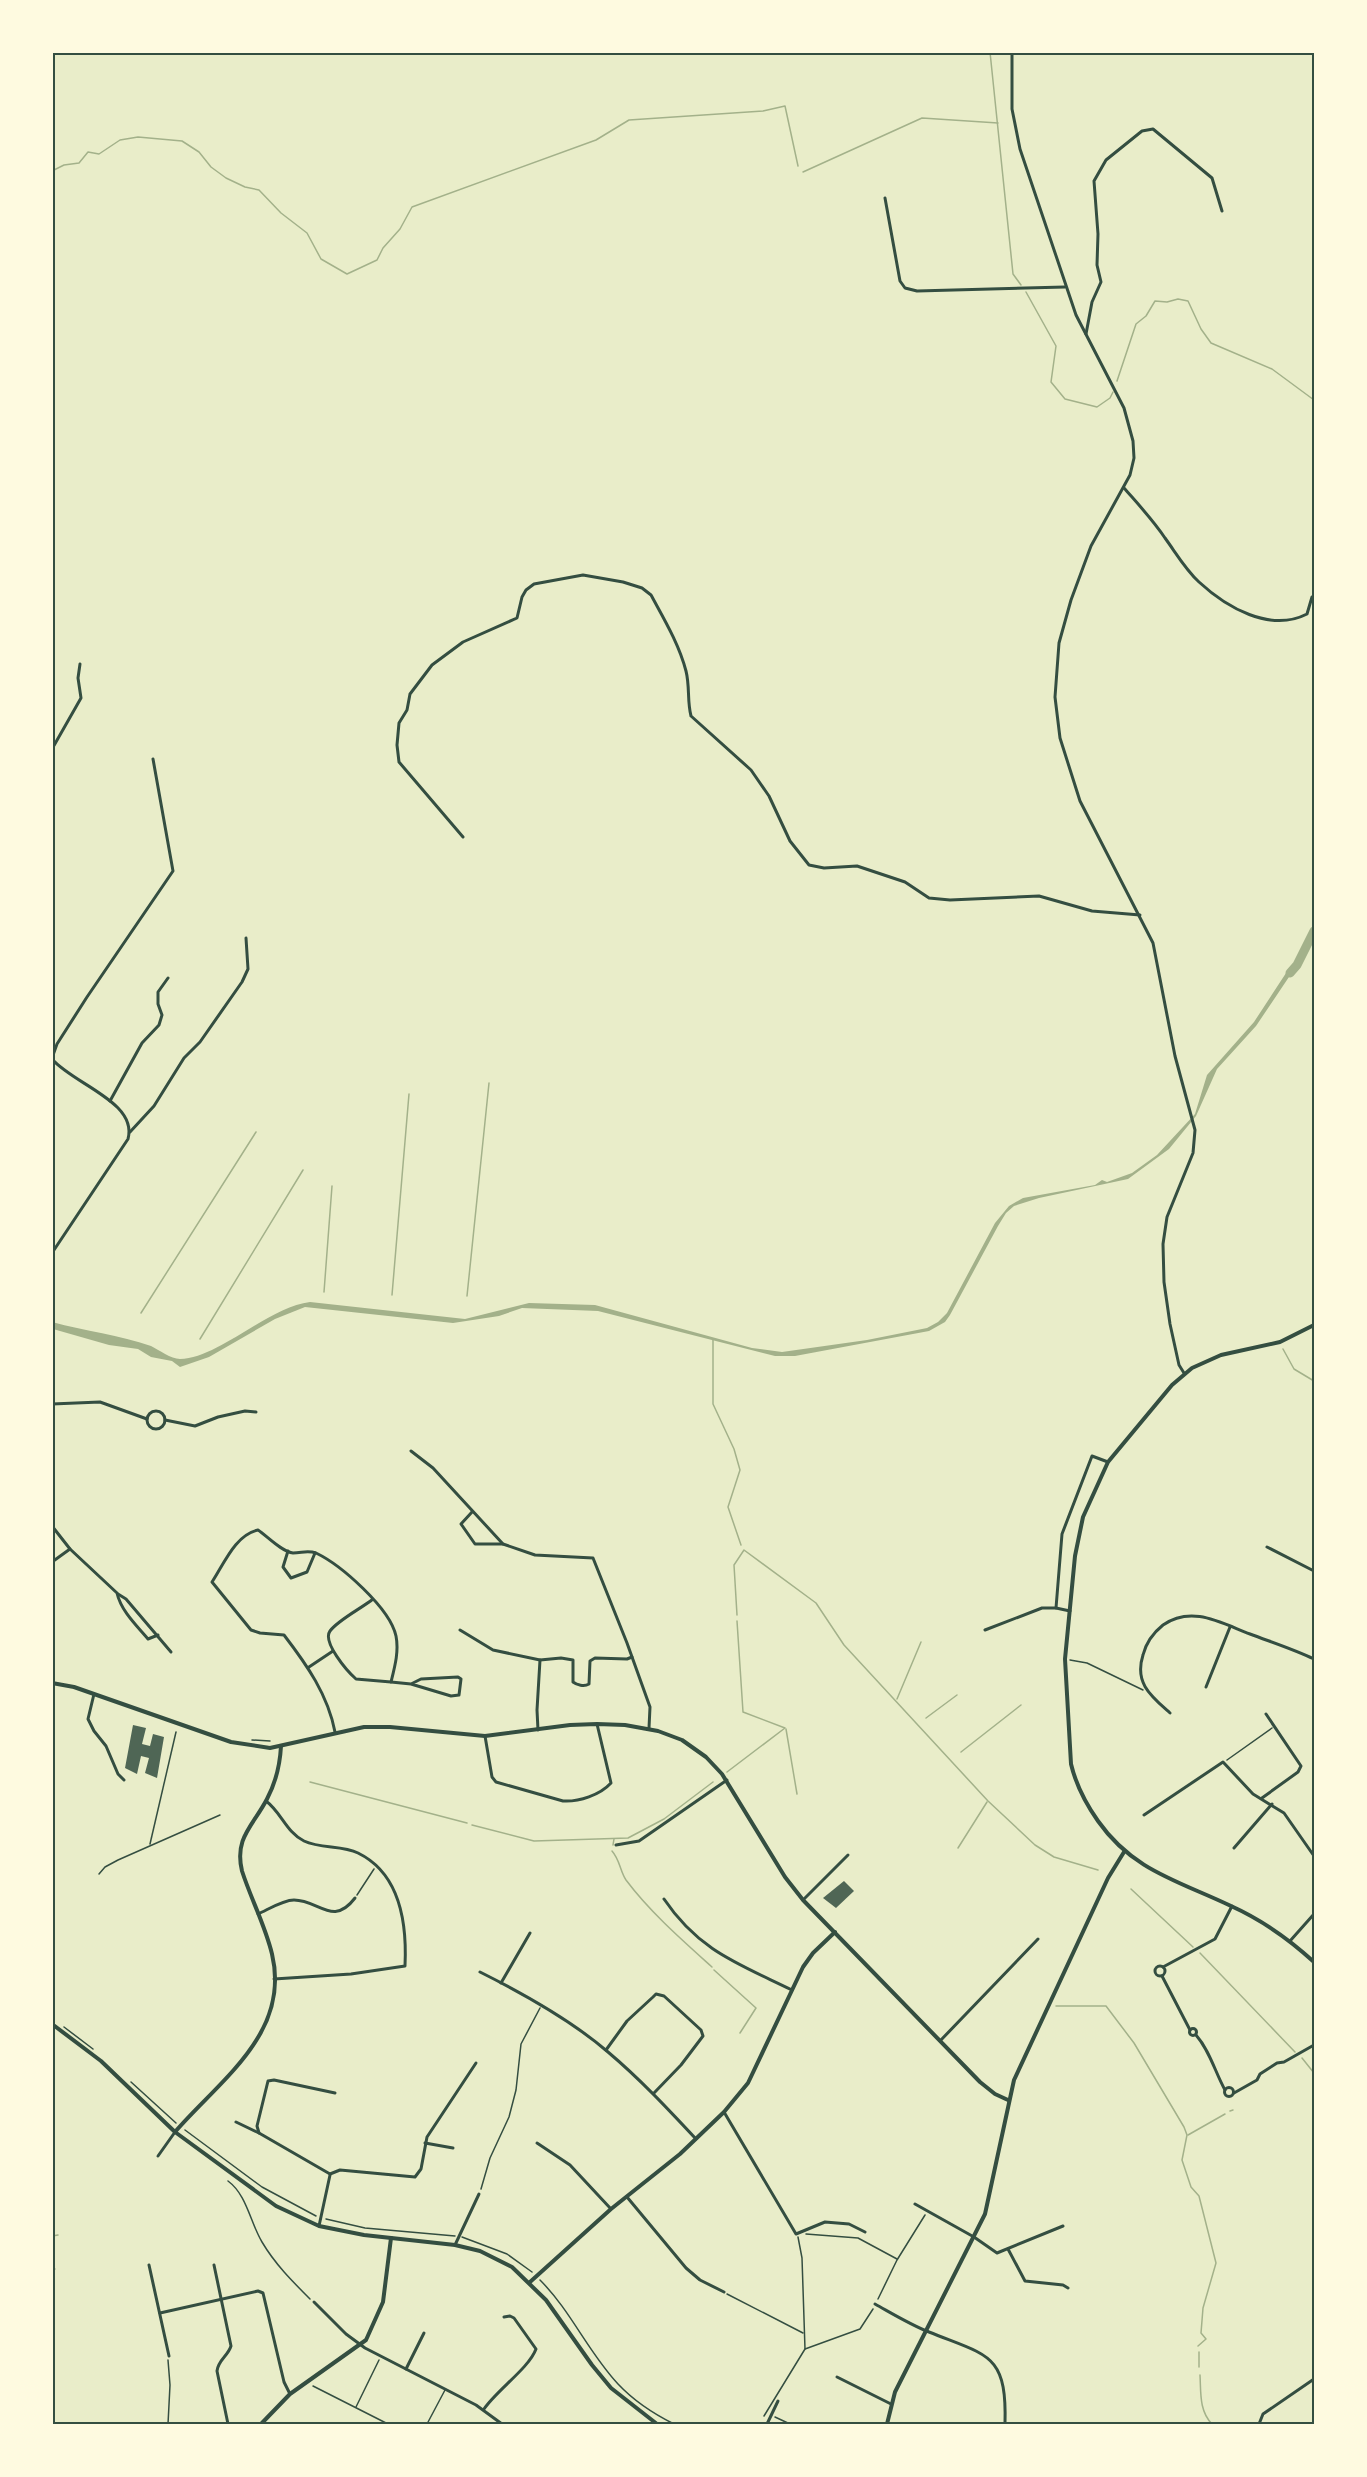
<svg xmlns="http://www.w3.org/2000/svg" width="1367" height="2477" font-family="Helvetica,sans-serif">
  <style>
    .water { fill: #a3b18a }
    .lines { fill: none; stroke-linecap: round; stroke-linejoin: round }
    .stream { stroke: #a3b18a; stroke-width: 1.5 }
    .river { stroke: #a3b18a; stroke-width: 9 }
    .building { fill: #4f6655 }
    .path { stroke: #344e41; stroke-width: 1.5 }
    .service { stroke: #344e41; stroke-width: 1.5 }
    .minor { stroke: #344e41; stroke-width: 3 }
    .tertiary { stroke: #344e41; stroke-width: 4 }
    .neatline { fill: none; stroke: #344e41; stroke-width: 2 }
  </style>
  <rect width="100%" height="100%" fill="#e9edc9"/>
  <path class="water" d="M1297 965 1256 1026 1217 1069 1196 1116 1169 1149 1128 1179 1039 1198 1014 1206 1006 1213 998 1226 950 1315 945 1322 929 1331 795 1356H775L598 1311 522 1308 499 1316 453 1323 305 1307 275 1319 209 1357 180 1367 172 1361 151 1357 138 1349 109 1345 53 1329 52 1322C85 1331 120 1335 151 1346 159 1350 171 1359 180 1359 219 1358 268 1307 310 1302L465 1319 529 1303 595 1305 752 1348 782 1352 867 1340 927 1328 938 1322 947 1313 995 1223 1009 1206 1023 1198 1095 1185 1102 1180 1107 1182 1132 1173 1157 1155 1195 1114 1207 1075 1254 1022 1288 970Z"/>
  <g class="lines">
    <g class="stream">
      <polyline points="990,52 1013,274 1021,285"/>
      <polyline points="52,171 64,165 79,163 88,152 99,154 120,140 138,137 182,141 199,152 211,167 226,178 245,187 259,190 281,213 307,233 321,259 347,274 377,260 383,248 400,229 412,207 596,140 629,120 763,111 785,106 798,166"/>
      <polyline points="803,172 922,118 998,123"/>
      <polyline points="1026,292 1056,346 1051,382 1065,399 1097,407 1110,398 1113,392"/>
      <polyline points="1117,381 1136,324 1146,316 1155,301 1167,302 1178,299 1188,301 1201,329 1211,343 1272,369 1314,400"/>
      <polyline points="324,1292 332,1186"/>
      <polyline points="392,1295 409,1094"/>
      <polyline points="467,1296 489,1083"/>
      <polyline points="141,1313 256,1132"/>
      <polyline points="200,1339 303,1170"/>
      <polyline points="713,1340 713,1404 734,1449 740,1470 728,1507 741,1545"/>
      <polyline points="1283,1349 1294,1369 1314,1381"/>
      <polyline points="737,1615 734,1565 744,1550 816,1603 844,1645 988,1801 1035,1845 1054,1857 1098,1870"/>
      <polyline points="897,1699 921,1642"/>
      <polyline points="926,1718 957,1695"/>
      <polyline points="786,1729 797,1794"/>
      <polyline points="961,1752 1021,1705"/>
      <polyline points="727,1772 785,1728 743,1712 737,1621"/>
      <polyline points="310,1782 467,1823"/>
      <polyline points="472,1825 534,1841 628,1838 664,1819 713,1782"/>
      <polyline points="613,1845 614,1839"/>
      <polyline points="958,1848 987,1802"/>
      <path d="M612 1851C620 1860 620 1871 626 1880 650 1912 682 1940 712 1967"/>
      <polyline points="1131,1889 1193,1947"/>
      <polyline points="1200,1953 1295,2052"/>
      <polyline points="714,1970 756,2008 740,2033"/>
      <polyline points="1056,2006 1106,2006 1134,2043 1184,2127 1187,2135 1182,2160 1191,2187 1199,2196 1216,2263 1203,2308 1201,2333 1206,2339 1198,2346"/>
      <polyline points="1302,2058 1314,2073"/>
      <polyline points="1230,2111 1233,2110"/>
      <polyline points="1188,2135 1225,2114"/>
      <polyline points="52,2224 54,2224"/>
      <polyline points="52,2236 58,2235"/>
      <polyline points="52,2270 55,2269"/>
      <polyline points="1199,2352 1199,2367"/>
      <path d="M1200 2375C1201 2392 1199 2411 1212 2424"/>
    </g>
    <polyline class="river" points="1290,973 1297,965 1314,931"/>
  </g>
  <g class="building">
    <polygon points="133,1725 146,1728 142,1744 150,1746 153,1734 164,1737 157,1778 145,1773 149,1758 141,1756 137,1774 125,1768"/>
    <polygon points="844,1881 854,1891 836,1908 823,1898"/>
  </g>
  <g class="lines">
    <g class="path">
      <polyline points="1070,1660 1087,1663 1143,1690"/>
      <polyline points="252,1740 270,1741"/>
      <polyline points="1227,1760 1272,1728"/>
      <polyline points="150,1844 176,1732"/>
      <polyline points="99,1874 105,1867 118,1860 220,1815"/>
      <polyline points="357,1895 374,1869"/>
      <polyline points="64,2027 93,2049"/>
      <polyline points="131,2082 176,2123"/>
      <polyline points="185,2130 262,2187 316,2216"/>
      <path d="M228 2181C247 2195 250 2222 262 2242 275 2264 292 2281 310 2299"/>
      <polyline points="481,2189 490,2158 509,2117 516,2090 521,2044 540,2008"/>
      <polyline points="326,2219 365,2228 455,2236"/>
      <polyline points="806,2234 858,2238 897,2259"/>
      <polyline points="462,2237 507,2254 532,2272"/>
      <polyline points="798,2237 802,2258 805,2349"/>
      <path d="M540 2280C571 2311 588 2352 618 2384 634 2401 654 2414 674 2424"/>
      <polyline points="727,2294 803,2333"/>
      <polyline points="878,2299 897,2260 925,2215"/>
      <polyline points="168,2360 170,2385 168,2424"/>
      <polyline points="313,2386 388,2424"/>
      <polyline points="356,2407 379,2360"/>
      <polyline points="764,2416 805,2349 860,2329 873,2309"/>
      <polyline points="775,2417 790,2424"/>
    </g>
    <polyline class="service" points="427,2424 445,2390"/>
    <g class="minor">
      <polyline points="1012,52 1012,109 1020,149 1076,315 1124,408 1133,441 1134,458 1130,475 1091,546 1071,600 1059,643 1055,697 1060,738 1080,801 1153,943 1175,1056 1195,1130 1193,1153 1167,1217 1163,1244 1164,1282 1170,1324 1179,1365 1184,1373"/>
      <polyline points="885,198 900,281 905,288 917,291 1065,287"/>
      <polyline points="1086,334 1092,302 1101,282 1097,265 1098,234 1094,181 1106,160 1142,131 1153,129 1212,178 1222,211"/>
      <path d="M1124 488C1138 504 1153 520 1165 538 1176 553 1185 569 1199 582 1226 607 1270 633 1307 614L1312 597"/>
      <polyline points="52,749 81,698 78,678 80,664"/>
      <path d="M463 837 399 762 397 745 399 723 407 710 410 694 432 665 463 642 517 618 522 597 526 590 534 584 583 575 623 582 642 588 651 595C664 619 679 644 686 671 690 687 687 701 691 716L751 770 769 796 790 841 809 865 824 868 857 866 905 882 929 898 950 900 1039 896 1092 911 1140 915"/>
      <polyline points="52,1058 57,1044 87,997 173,871 153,759"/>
      <path d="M52 1059C73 1084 138 1102 128 1139L52 1253"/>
      <polyline points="110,1101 142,1043 159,1025 162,1015 158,1004 158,992 168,978"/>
      <polyline points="130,1132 154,1106 184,1058 200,1042 242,982 248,969 246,938"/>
      <polyline points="52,1404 100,1402 147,1419"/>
      <circle cx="156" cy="1420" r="9"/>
      <polyline points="165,1420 195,1426 218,1417 245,1411 256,1412"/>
      <polyline points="411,1451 433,1468 503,1544 535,1555 593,1558 627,1643 650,1707 649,1728"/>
      <polyline points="472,1512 461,1524 475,1544 503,1544"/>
      <path d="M52 1526 70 1549 117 1593C121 1611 137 1626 148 1639L158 1635"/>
      <polyline points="1267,1547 1314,1571"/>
      <polyline points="288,1551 283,1567 291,1578 307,1572 315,1553"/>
      <polyline points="52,1562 70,1549"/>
      <polyline points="118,1594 126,1599 171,1652"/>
      <polyline points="1056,1608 1062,1534 1092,1456 1108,1462"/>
      <polyline points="460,1630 493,1650 540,1660 537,1710 538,1730"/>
      <polyline points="985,1630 1042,1608 1056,1608 1070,1611"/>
      <path d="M540 1660 561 1658 573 1660V1682C577 1685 584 1687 589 1684L590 1661 595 1658 627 1659 632 1657"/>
      <polyline points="309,1667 333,1651"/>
      <polyline points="391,1682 411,1684 451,1696 459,1695 461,1679 458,1677 421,1679 411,1684"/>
      <polyline points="1206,1687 1230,1627"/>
      <polyline points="94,1694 88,1719 94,1731 106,1746 118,1774 124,1780"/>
      <path d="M1170 1713C1151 1696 1134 1683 1143 1655 1146 1643 1153 1633 1163 1625 1192 1605 1221 1623 1250 1634 1271 1642 1293 1649 1314 1659"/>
      <path d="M335 1732C328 1695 307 1665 284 1635L260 1633 251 1630 212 1582C224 1564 235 1535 258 1530 267 1536 282 1552 293 1553 302 1553 307 1550 316 1553 341 1565 390 1608 396 1636 399 1651 395 1666 391 1682L356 1679C347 1671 322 1642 330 1631 338 1620 362 1608 373 1599"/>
      <path d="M485 1736 492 1777 496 1782 563 1801C579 1802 600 1795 611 1783L597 1724"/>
      <polyline points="1262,1798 1298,1772 1301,1766 1266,1714"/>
      <path d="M266 1801C281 1812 287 1833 304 1841 321 1849 342 1845 358 1853 401 1874 407 1924 405 1966L351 1974 274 1979"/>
      <polyline points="1144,1815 1223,1762 1253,1794 1284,1813 1314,1856"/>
      <polyline points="616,1845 639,1841 727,1780"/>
      <polyline points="1234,1848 1272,1804"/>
      <path d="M664 1899C699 1951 739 1964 792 1990"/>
      <polyline points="803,1900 848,1855"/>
      <path d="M258 1914C269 1909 283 1900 294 1900 319 1900 333 1927 355 1898"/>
      <polyline points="1290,1941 1314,1914"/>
      <circle cx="1160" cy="1971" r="5"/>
      <polyline points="1163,1967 1215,1939 1232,1906"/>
      <path d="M480 1972C524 1994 571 2020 608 2052 640 2079 668 2109 696 2139"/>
      <polyline points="1162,1976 1190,2030"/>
      <polyline points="501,1983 530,1933"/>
      <circle cx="1193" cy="2032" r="3.5"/>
      <path d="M1196 2035C1210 2051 1215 2072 1225 2090"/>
      <polyline points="940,2041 1038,1939"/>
      <polyline points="606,2050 627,2021 653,1997 656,1994 664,1996 701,2030 703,2036 681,2065 654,2093"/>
      <circle cx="1229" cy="2092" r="4.5"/>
      <polyline points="335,2093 274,2080 268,2081 257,2126 259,2133 330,2174 340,2170 415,2177 421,2169 427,2137 476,2063"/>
      <polyline points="1234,2093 1257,2080 1260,2074 1277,2063 1284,2062 1314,2045"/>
      <polyline points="724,2112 796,2234 825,2222 849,2224 865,2232"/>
      <polyline points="236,2122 259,2133"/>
      <polyline points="425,2143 453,2148"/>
      <polyline points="537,2143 570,2165 611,2209"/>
      <polyline points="158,2156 175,2132"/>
      <polyline points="627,2197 686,2268 700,2280 724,2292"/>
      <polyline points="915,2204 974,2237 997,2253 1063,2226"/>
      <polyline points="319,2226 330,2175"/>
      <polyline points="455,2245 479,2194"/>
      <polyline points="1008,2249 1025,2281 1063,2285 1068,2288"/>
      <polyline points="149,2265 169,2356"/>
      <path d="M214 2265 231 2346C228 2356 218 2360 217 2371L228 2424"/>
      <polyline points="314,2302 346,2334 365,2348 476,2405 502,2424"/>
      <path d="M875 2304C893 2314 911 2325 929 2332 988 2356 1007 2353 1005 2424"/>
      <polyline points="160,2313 258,2291 263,2293 284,2382 290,2394"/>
      <polyline points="406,2369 424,2333"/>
      <polyline points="837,2377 891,2404"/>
      <path d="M484 2409C497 2390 529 2368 536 2349L514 2318 510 2316 504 2317"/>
      <polyline points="767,2424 778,2401"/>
      <polyline points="931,2424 933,2424"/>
      <polyline points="1259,2424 1263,2414 1314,2379"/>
    </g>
    <g class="tertiary">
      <path d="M1314 1325 1280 1342 1221 1355 1192 1368 1172 1385 1108 1462 1083 1517 1075 1556 1065 1659 1071 1764C1076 1785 1086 1804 1098 1821 1133 1871 1179 1881 1231 1906 1262 1920 1290 1940 1314 1962"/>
      <polyline points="52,1683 74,1687 231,1742 270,1748 364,1727 390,1727 485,1736 570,1725 597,1724 625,1725 658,1731 682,1740 706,1757 722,1774 785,1877 803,1900 980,2082 995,2094 1008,2100"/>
      <polyline points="52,2024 101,2061 175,2132 276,2206 319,2226 364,2235 455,2245 480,2251 512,2267 546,2300 592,2365 611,2388 657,2424"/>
      <path d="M175 2132C220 2080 291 2033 272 1954 265 1925 251 1899 242 1871 234 1838 253 1826 267 1799 276 1782 280 1765 281 1746"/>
      <polyline points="530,2282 611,2209 680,2154 724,2112 748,2083 803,1967 813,1953 835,1932"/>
      <polyline points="261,2424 290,2394 366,2340 383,2302 391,2238"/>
      <polyline points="887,2424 895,2392 985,2214 1014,2080 1108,1878 1124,1852"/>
    </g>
  </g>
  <rect width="1367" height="2477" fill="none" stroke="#fefae0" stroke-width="108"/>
  <rect x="54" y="54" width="1259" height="2369" class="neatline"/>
</svg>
